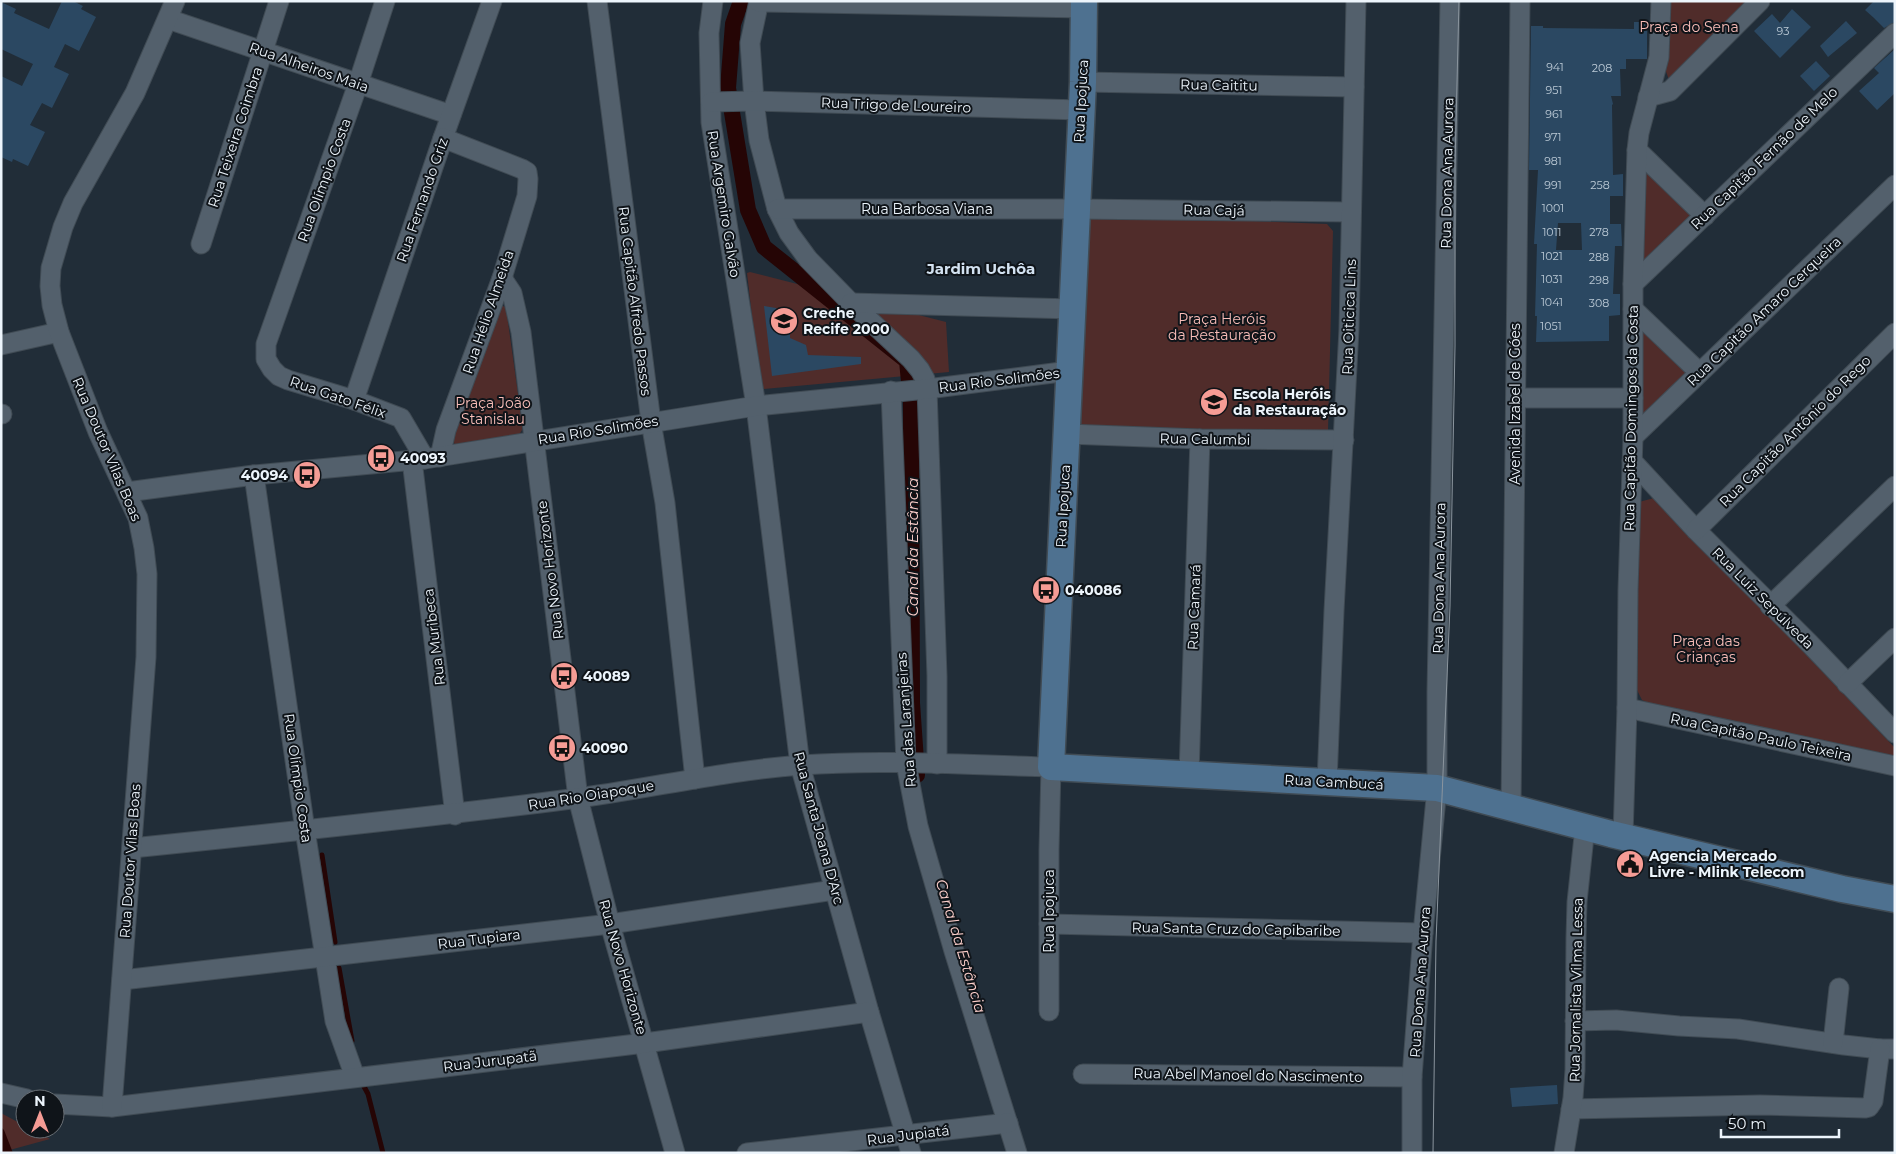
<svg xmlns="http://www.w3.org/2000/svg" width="1896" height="1154" font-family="Montserrat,sans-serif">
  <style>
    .green { fill: #502c2a }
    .water { fill: #250505 }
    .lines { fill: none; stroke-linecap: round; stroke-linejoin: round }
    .stream { stroke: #250505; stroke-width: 5 }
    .canal { stroke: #250505; stroke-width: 16 }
    .building { fill: #2b4862; fill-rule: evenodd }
    .street-casing { stroke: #404b54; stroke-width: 21 }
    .secondary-casing { stroke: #404b54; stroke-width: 29 }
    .street { stroke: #53606c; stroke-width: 19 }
    .secondary { stroke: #4e7190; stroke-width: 26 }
    .tram { stroke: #8b959e; stroke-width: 1 }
    .labels { text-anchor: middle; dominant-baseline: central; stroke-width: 4; stroke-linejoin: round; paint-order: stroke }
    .number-label { font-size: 11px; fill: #bccad6 }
    .park-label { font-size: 14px; fill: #f9bdb8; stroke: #0f1419 }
    .street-label { font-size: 14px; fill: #edf5fc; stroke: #0f1419 }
    .poi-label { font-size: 14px; font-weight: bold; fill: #edf5fc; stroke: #0f1419; text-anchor: start }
    .neighbourhood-label { font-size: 15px; font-weight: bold; fill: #d3e2f1; stroke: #0f1419 }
    .water-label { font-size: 15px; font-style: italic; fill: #fdcfcb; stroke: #0f1419 }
  </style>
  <rect width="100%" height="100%" fill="#212d38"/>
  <g class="green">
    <polygon points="1665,1 1752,1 1669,80 1662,60"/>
    <polygon points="1643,158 1700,215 1644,260 1643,258"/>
    <polygon points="1097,215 1327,224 1333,231 1328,431 1075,428 1082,217"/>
    <polygon points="750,272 946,322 949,372 764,389 760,385 747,273"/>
    <polygon points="502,305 506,308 522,422 522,430 519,435 455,446 453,439"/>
    <polygon points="1642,329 1687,373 1644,415 1642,414"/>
    <polygon points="1654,498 1778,625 1895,748 1895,761 1659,708 1642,700 1637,690 1639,502"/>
    <polygon points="1,1113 25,1126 25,1129 32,1129 50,1139 6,1151 1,1148"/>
  </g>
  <polygon class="water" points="1,1127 4,1130 13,1153 1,1153"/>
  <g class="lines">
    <g class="stream">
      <polyline points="322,855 335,942"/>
      <polyline points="339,968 352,1041"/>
      <polyline points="361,1081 368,1094 383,1153"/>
    </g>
    <polyline class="canal" points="741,1 733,24 728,88 748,210 764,247 907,361 911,402 912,703 917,775"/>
  </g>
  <g class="building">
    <polygon points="62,1 73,1 83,6 81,9 96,17 79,51 65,44 54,67 69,74 52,108 42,103 30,125 45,132 28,166 13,159 12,162 1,157 1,76 22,86 33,64 1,49 1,2 16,9 14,13 49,29"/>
    <polygon points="1874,1 1895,1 1895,22 1884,28 1874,18 1865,10"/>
    <polygon points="1792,9 1811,27 1780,58 1754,31 1772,14 1780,23"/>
    <polygon points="1846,21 1857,33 1828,57 1820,46"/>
    <path d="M1634 22H1647V59H1626V69H1620L1621 96H1611L1613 104 1612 105 1613 175 1623 174V196H1610V224H1621L1622 246H1615L1613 294H1620V315L1609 316V341L1536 342 1537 316H1535L1537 244H1534L1538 170H1529L1531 26H1543V28L1634 29ZM1558 223H1581L1582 250H1556Z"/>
    <polygon points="1895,49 1895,93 1877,110 1859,91 1879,73 1874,68"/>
    <polygon points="1816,61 1830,76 1814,91 1800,76"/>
    <polygon points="764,306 776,308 790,326 790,338 806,345 808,355 861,357 861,364 772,376"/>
    <polygon points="1557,1085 1558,1104 1512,1107 1510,1088"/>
  </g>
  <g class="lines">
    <defs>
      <g id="street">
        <polyline points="385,1 358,84 266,344 266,359 272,369 279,376 288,380 354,400 401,418 425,459"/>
        <polyline points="597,1 651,422 665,503 695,779"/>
        <polyline points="713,1 709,33 711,122 756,406 800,765 869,1012 911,1153"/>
        <polyline points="759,1 750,43 754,101 759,140 777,209 789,233 808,259 851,303 911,359 920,370 925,379 927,389 937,676 937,764"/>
        <polyline points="759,2 1084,8"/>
        <polyline points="168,19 451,115"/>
        <polyline points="1083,82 1354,87"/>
        <polyline points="1648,97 1670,91 1760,1"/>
        <polyline points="711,102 754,101 1081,110"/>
        <polyline points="1637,150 1705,216"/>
        <polyline points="777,209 1077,209 1351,212"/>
        <polyline points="201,244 279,1"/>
        <polyline points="502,278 512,293 521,332 578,798 610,924 675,1153"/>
        <polyline points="1633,284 1895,33"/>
        <polyline points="851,303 1073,309"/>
        <polyline points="1633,309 1699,372"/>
        <polyline points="1,345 59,332"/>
        <polyline points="891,391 906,763 918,826 954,951 1017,1153"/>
        <polyline points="1516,398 1633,398"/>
        <polyline points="354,400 443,138 492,1"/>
        <polyline points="1,414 2,414"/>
        <polyline points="1067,434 1200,439 1344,440"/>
        <polyline points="1633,437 1895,185"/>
        <polyline points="440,457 446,430 502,278 527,196 528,179 527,172 522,169 443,138"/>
        <polyline points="412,460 455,815"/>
        <polyline points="1632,461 1696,530 1810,644 1895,733"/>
        <polyline points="254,475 305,830 335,1021 355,1077"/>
        <polyline points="127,492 254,475 425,459 756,406 927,389 1069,371"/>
        <polyline points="1696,530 1895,333"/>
        <polyline points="1770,606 1895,486"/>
        <polyline points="1847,684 1895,638"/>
        <polyline points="1627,708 1895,766"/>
        <polyline points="1189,774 1200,439"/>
        <polyline points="1327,782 1334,611 1349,329 1356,1"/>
        <polyline points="1511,806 1520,1"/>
        <polyline points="1623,837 1627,708 1628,590 1633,437 1633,284 1637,150 1639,133 1659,57 1661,1"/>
        <path d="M132 848C279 833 425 818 571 799 648 789 723 771 801 765 884 759 968 765 1051 767L1049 850V1011"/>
        <polyline points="1049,924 1423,933"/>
        <polyline points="122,980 610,924 834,890"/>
        <polyline points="1575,1021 1616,1020 1679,1026 1738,1029 1844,1045 1880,1049 1895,1049"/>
        <polyline points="1833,1043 1839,988"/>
        <polyline points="1083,1074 1412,1077"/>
        <polyline points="1,1093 27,1099"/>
        <polyline points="55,1104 112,1107 645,1043 869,1012"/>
        <polyline points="112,1107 146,657 147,574 144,548 138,518 98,432 59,332 52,305 50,286 51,268 63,227 73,203 135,93 175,1"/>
        <polyline points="1571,1109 1760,1105 1865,1108 1869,1107 1873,1101 1880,1049"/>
        <polyline points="747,1153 1008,1123"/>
        <polyline points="1412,1153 1412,1077 1423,933 1437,788 1437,692 1450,1"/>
        <polyline points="1564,1153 1573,1098 1575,1070 1576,938 1577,902 1585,827"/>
      </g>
      <polyline id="secondary" points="1084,1 1083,82 1051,767 1437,788 1611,834 1842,889 1895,899"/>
    </defs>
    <use href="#street" class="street-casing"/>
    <use href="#secondary" class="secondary-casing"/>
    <use href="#street" class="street"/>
    <use href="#secondary" class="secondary"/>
    <polyline class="tram" points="1433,1153 1436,941 1450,606 1455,346 1455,165 1459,1"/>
  </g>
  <defs>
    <symbol id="school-disc" viewBox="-11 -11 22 22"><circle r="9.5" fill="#f59c95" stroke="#0f1419"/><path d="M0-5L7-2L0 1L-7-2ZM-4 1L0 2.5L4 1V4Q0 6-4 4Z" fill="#111"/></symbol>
    <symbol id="bus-disc" viewBox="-11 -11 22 22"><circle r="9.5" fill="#f59c95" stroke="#0f1419"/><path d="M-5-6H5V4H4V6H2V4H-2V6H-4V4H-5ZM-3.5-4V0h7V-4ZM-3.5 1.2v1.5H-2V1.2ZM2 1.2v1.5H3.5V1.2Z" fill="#111"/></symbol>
    <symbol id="civic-disc" viewBox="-11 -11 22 22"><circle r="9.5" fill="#f59c95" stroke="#0f1419"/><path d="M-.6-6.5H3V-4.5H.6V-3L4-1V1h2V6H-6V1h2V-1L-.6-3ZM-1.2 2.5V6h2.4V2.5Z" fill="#111"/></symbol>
  </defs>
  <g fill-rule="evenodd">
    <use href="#school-disc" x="768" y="305" width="32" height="32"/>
    <use href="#school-disc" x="1198" y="386" width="32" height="32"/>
    <use href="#bus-disc" x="365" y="442" width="32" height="32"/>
    <use href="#bus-disc" x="291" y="459" width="32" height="32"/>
    <use href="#bus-disc" x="1030" y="574" width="32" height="32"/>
    <use href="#bus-disc" x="548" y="660" width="32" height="32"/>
    <use href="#bus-disc" x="546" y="732" width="32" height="32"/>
    <use href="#civic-disc" x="1614" y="848" width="32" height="32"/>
  </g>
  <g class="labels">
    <g class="number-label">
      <text x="1783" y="31">93</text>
      <text x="1555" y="67">941</text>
      <text x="1602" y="68">208</text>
      <text x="1554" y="90">951</text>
      <text x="1554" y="114">961</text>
      <text x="1553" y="137">971</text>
      <text x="1553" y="161">981</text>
      <text x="1553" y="185">991</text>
      <text x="1600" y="185">258</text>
      <text x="1553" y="208">1001</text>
      <text x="1552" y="232">1011</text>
      <text x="1599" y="232">278</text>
      <text x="1552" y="256">1021</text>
      <text x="1599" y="257">288</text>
      <text x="1552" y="279">1031</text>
      <text x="1599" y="280">298</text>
      <text x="1552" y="302">1041</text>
      <text x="1599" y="303">308</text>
      <text x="1551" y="326">1051</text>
    </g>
    <g class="park-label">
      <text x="1689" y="27">Praça do Sena</text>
      <text x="1222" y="319">Praça Heróis<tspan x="1222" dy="16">da Restauração</tspan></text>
      <text x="493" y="403">Praça João<tspan x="493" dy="16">Stanislau</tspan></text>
      <text x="1706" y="641">Praça das<tspan x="1706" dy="16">Crianças</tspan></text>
    </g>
    <g class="street-label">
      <text transform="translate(309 67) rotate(19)">Rua Alheiros Maia</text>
      <text transform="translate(1219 85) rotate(1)">Rua Caititu</text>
      <text transform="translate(1081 101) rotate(-87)">Rua Ipojuca</text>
      <text transform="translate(896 105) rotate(2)">Rua Trigo de Loureiro</text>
      <text transform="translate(235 137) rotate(-72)">Rua Teixeira Coimbra</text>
      <text transform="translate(1764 158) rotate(-44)">Rua Capitão Fernão de Melo</text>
      <text transform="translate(1447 173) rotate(-89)">Rua Dona Ana Aurora</text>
      <text transform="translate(324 180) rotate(-70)">Rua Olímpio Costa</text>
      <text transform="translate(422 200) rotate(-71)">Rua Fernando Griz</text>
      <text transform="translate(724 204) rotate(81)">Rua Argemiro Galvão</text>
      <text x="927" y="209">Rua Barbosa Viana</text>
      <text transform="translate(1214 210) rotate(1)">Rua Cajá</text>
      <text transform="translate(635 301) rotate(83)">Rua Capitão Alfredo Passos</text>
      <text transform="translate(1764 311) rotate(-44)">Rua Capitão Amaro Cerqueira</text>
      <text transform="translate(488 312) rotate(-71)">Rua Hélio Almeida</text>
      <text transform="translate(1349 317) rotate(-88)">Rua Oiticica Lins</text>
      <text transform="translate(999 380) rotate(-7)">Rua Rio Solimões</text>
      <text transform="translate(338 397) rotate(19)">Rua Gato Félix</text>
      <text transform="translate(1515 404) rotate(-90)">Avenida Izabel de Góes</text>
      <text transform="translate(1631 418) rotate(-89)">Rua Capitão Domingos da Costa</text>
      <text transform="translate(598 430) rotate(-9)">Rua Rio Solimões</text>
      <text transform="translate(1795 431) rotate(-45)">Rua Capitão Antônio do Rego</text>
      <text transform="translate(1205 439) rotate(1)">Rua Calumbi</text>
      <text transform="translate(107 449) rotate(67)">Rua Doutor Vilas Boas</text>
      <text transform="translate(1063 506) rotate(-87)">Rua Ipojuca</text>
      <text transform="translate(550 570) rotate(-97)">Rua Novo Horizonte</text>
      <text transform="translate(1439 578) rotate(-89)">Rua Dona Ana Aurora</text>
      <text transform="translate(1763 598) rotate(45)">Rua Luiz Sepúlveda</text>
      <text transform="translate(1194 607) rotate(-88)">Rua Camará</text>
      <text transform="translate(434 637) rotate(-97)">Rua Muribeca</text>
      <text transform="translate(906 720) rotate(-94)">Rua das Laranjeiras</text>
      <text transform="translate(1761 737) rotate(12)">Rua Capitão Paulo Teixeira</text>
      <text transform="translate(298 778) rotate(82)">Rua Olímpio Costa</text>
      <text transform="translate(1334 782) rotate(3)">Rua Cambucá</text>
      <text transform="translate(591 795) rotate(-9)">Rua Rio Oiapoque</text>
      <text transform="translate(819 828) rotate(75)">Rua Santa Joana D'Arc</text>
      <text transform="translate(130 861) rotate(-86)">Rua Doutor Vilas Boas</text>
      <text transform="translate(1049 911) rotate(-90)">Rua Ipojuca</text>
      <text transform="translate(1236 929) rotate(1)">Rua Santa Cruz do Capibaribe</text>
      <text transform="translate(479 939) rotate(-7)">Rua Tupiara</text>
      <text transform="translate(623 967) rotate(74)">Rua Novo Horizonte</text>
      <text transform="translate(1420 982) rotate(-86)">Rua Dona Ana Aurora</text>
      <text transform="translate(1576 990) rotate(-89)">Rua Jornalista Vilma Lessa</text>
      <text transform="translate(490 1061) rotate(-7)">Rua Jurupatã</text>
      <text transform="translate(1248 1075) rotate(1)">Rua Abel Manoel do Nascimento</text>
      <text transform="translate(908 1135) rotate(-7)">Rua Jupiatá</text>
    </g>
    <g class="poi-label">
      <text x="803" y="313">Creche<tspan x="803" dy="16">Recife 2000</tspan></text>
      <text x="1233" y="394">Escola Heróis<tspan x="1233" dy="16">da Restauração</tspan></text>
      <text x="400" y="458">40093</text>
      <text x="288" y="475" text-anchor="end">40094</text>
      <text x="1065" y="590">040086</text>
      <text x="583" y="676">40089</text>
      <text x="581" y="748">40090</text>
      <text x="1649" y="856">Agencia Mercado<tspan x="1649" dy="16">Livre - Mlink Telecom</tspan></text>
    </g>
    <g class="neighbourhood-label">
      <text x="981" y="268">Jardim Uchôa</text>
    </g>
    <g class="water-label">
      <text transform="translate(912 547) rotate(-90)">Canal da Estância</text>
      <text transform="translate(961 946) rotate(73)">Canal da Estância</text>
    </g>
  </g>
  <rect width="1896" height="1154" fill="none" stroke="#edf5fc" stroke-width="5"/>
  <g transform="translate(40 1114)"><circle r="24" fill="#0f1419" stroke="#686e74"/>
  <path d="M0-4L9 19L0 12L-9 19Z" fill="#f59c95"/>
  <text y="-8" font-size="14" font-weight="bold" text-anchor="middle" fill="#edf5fc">N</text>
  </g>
  <path d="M1721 1129v8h118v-8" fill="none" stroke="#edf5fc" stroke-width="2.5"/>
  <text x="1728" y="1129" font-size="15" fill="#edf5fc" stroke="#0f1419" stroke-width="4" paint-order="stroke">50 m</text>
</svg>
